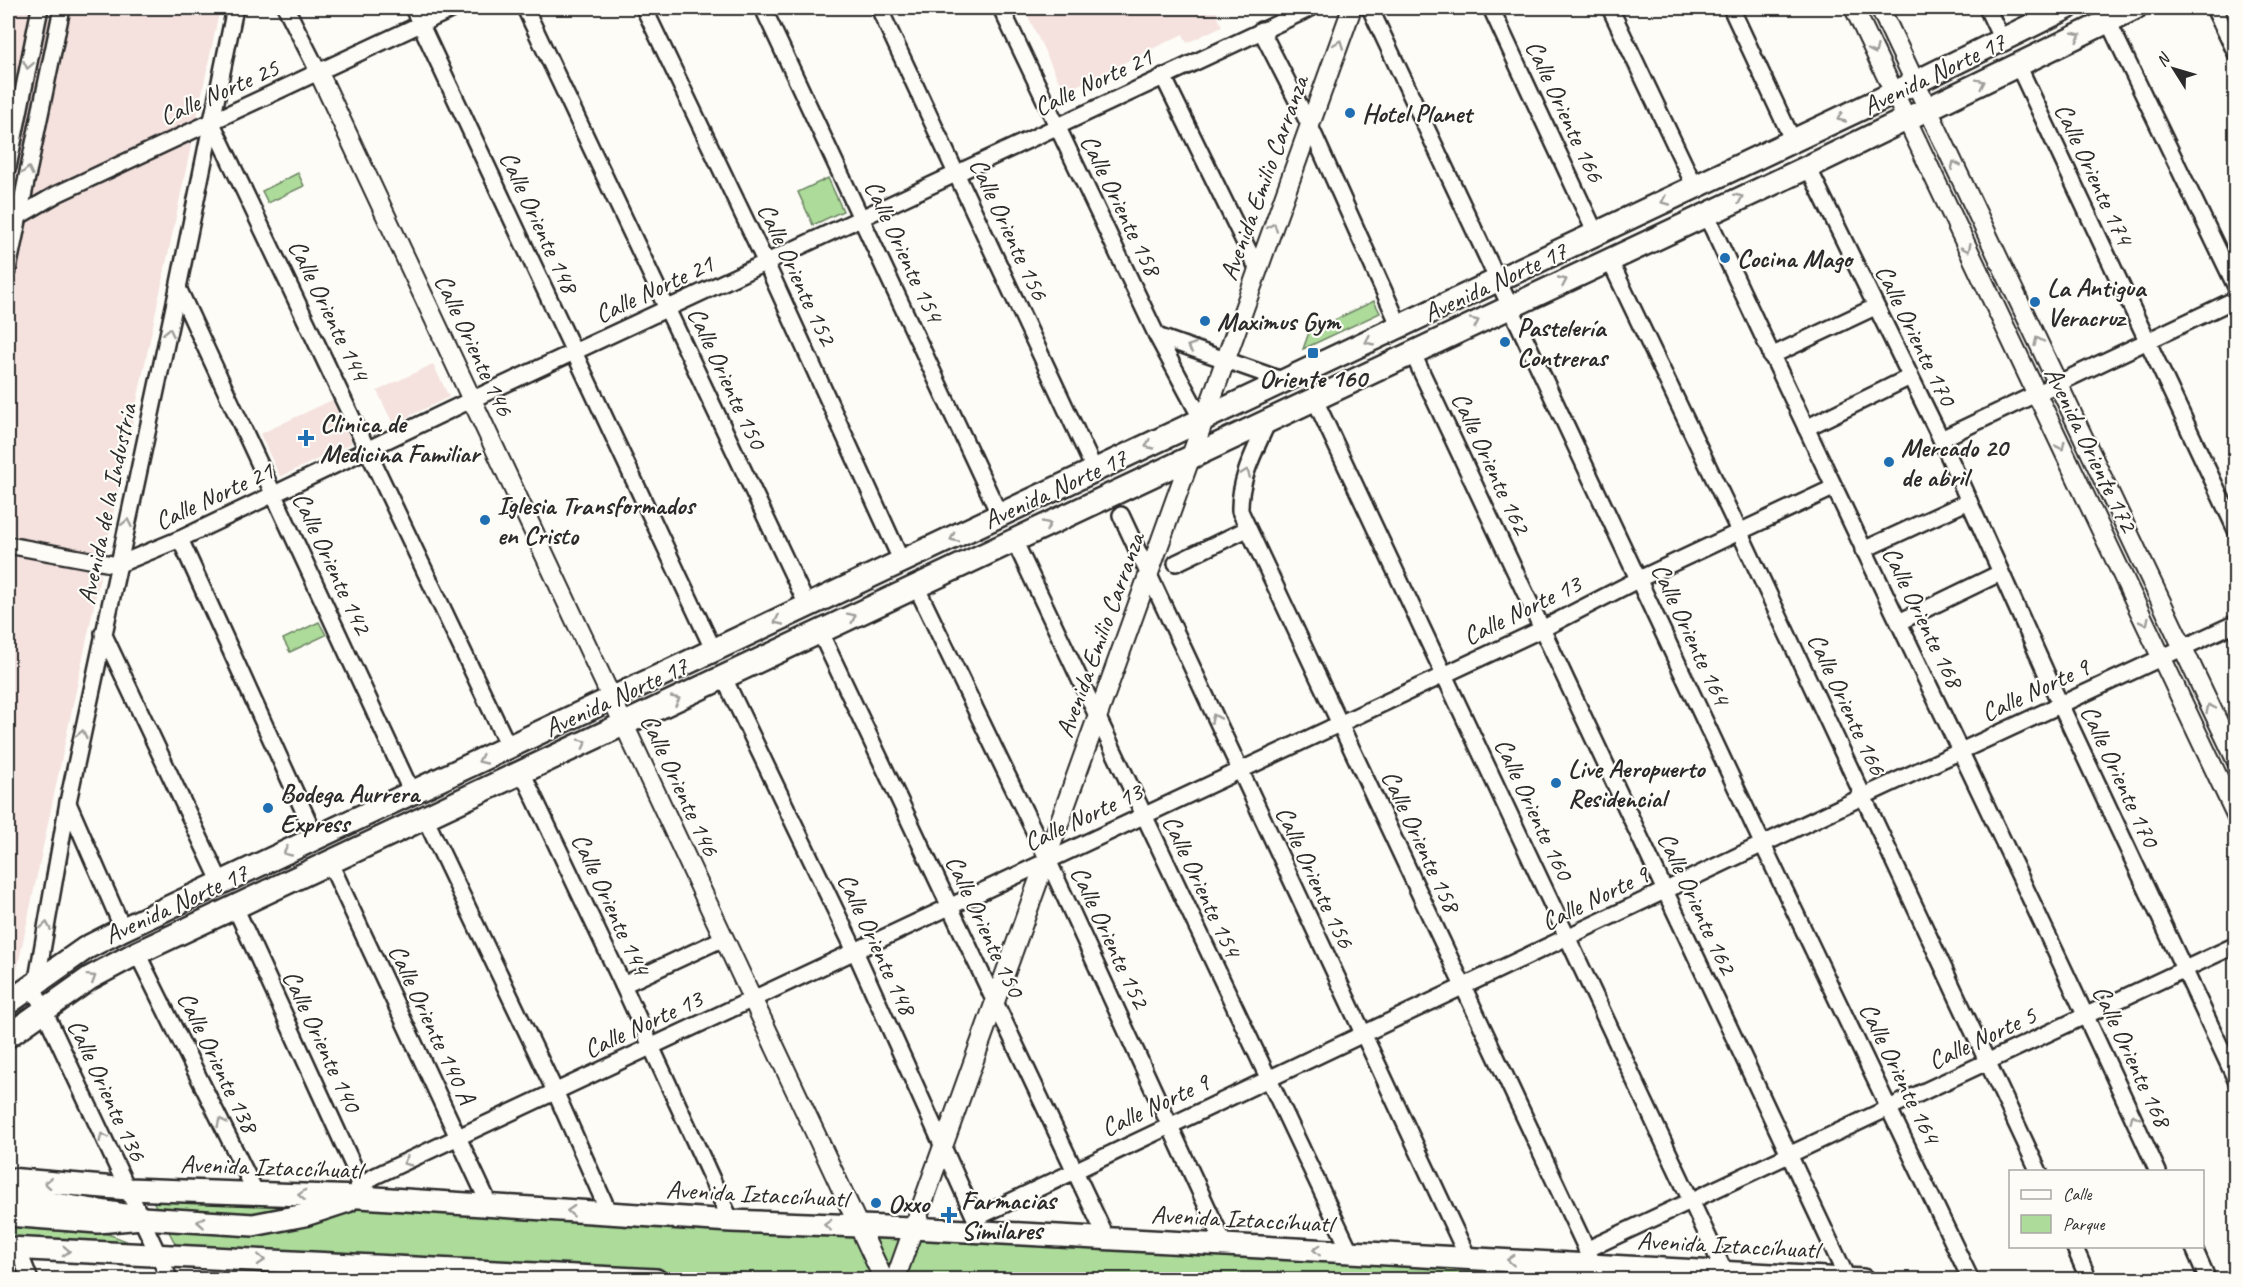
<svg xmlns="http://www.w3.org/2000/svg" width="2243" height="1287" font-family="Caveat,sans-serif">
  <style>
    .built { fill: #f5e2de }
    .green { fill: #acdb9a; stroke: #6c8362; stroke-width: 1.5 }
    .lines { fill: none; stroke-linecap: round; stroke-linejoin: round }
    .minor-casing { stroke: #2b2b2b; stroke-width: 20 }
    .tertiary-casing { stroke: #2b2b2b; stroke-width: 22 }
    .secondary-casing { stroke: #2b2b2b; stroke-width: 26 }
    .primary-casing { stroke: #2b2b2b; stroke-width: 27 }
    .minor { stroke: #fdfcf7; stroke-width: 15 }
    .tertiary { stroke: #fdfcf7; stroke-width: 18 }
    .secondary { stroke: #fdfcf7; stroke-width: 21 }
    .primary { stroke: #fdfcf7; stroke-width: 22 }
    .oneway { stroke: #9e9e9b }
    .poi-dot { fill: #1f6fb2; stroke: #fdfcf7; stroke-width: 2 }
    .labels { text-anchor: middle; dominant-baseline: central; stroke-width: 4.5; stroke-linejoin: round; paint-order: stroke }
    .street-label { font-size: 26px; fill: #2b2b2b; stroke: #fdfcf7 }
    .poi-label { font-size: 26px; font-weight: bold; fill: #2b2b2b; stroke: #fdfcf7; text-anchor: start }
  </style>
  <rect width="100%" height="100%" fill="#fdfcf7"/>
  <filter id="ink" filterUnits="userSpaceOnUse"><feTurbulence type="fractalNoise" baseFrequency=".0167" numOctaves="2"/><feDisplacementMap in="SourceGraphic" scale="12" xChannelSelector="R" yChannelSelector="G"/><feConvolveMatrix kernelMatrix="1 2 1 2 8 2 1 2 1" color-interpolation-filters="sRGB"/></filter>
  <g filter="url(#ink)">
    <g class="built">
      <polygon points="8,8 220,8 16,975 8,981"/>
      <polygon points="1035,8 1041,8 1044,12 1054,8 1228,8 1216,13 1222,26 1187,43 1183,34 1064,92 1026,12"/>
      <polygon points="433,364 449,397 393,424 377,391"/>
      <polygon points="332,400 352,443 280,477 260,434"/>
    </g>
    <g class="green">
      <polygon points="298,173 304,186 268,203 262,191"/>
      <polygon points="828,178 843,211 813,225 798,192"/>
      <polygon points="1374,301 1380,313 1303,349 1312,324 1320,327"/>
      <polygon points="319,622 326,635 290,652 283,639"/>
      <polygon points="151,1197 382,1203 1775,1279 722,1280 602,1270 178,1249"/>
      <path d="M8 1225C50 1228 98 1223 135 1246L8 1238Z"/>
    </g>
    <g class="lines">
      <defs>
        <g id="minor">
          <polyline points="286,8 319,73"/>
          <polyline points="413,8 714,651"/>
          <polyline points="525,8 808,607"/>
          <polyline points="644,8 766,263 902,562"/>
          <polyline points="763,8 1000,516"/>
          <polyline points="879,8 1095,471"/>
          <polyline points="1001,8 1157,336 1202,420"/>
          <polyline points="1370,8 1763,845 1971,1280"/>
          <polyline points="1491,8 1596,234"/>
          <polyline points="1610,8 1695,187"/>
          <polyline points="1731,8 1793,141"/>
          <polyline points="1987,8 2002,40"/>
          <polyline points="2214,8 2236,53"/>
          <polyline points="2108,21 2236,287"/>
          <polyline points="1261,30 1310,126 1400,327"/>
          <polyline points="2018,65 2236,530"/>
          <polyline points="1163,76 1258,270"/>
          <polyline points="211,121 509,748"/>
          <polyline points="8,167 40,8"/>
          <polyline points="1808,167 1941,439 2061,706 2236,1080"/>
          <path d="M1706 214C1854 535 2011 850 2158 1172"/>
          <polyline points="8,229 19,216 57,194 455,8"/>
          <polyline points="1609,259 1740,533 2039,1172"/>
          <polyline points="8,269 62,8"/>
          <polyline points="178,288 412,793"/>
          <polyline points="1157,336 1285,381"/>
          <polyline points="1412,352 1847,1278"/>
          <polyline points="1771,356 1875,307"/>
          <polyline points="1314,398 1725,1273"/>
          <path d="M1269 419C1256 449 1239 478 1240 511L1601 1280"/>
          <polyline points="1806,428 1910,377"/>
          <polyline points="1941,439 2236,299"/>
          <polyline points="1121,515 1468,1258"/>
          <polyline points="180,539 316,838"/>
          <polyline points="1014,540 1350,1251"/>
          <polyline points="8,545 117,565 180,539 471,400 1311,8"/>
          <polyline points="1863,550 1969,501"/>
          <polyline points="1176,563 1247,529"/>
          <polyline points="916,586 1048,860 1225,1246"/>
          <polyline points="1899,622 2000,573"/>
          <polyline points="820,632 1107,1239"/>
          <polyline points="103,633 221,883"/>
          <polyline points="724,678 855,951 979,1227"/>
          <polyline points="522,772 623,985 731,1221"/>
          <polyline points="68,803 123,929"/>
          <polyline points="425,818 555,1091 609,1213"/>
          <polyline points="330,863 490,1206"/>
          <polyline points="235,907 357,1174 360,1197"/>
          <polyline points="137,953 256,1193"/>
          <polyline points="623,985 724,938"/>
          <polyline points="360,1197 365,1185 373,1177 1542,629 1639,579 1833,488"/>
          <polyline points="976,1218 1864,796 2236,623"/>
          <polyline points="2074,1246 2089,1280"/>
          <polyline points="2193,1246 2208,1280"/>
          <polyline points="18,1249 30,1280"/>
          <polyline points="1586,1250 2236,945"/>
          <polyline points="304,1262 312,1280"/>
          <polyline points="170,1280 35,991 68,802 178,288 235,8"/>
        </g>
        <g id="tertiary">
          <polyline points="1854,8 2236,815"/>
          <polyline points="1880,8 2236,760"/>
          <polyline points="319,73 884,1280"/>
          <polyline points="895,1280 1352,8"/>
        </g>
        <g id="secondary">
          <polyline points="8,1179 128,1189 360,1197 731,1221 912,1228 1863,1280"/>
          <polyline points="8,1215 98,1222 142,1218 253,1225 305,1215 348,1201"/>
          <polyline points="8,1248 656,1280"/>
        </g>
        <g id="primary">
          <polyline points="8,1003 86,948 123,929 1894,93 2067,8"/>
          <polyline points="8,1036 90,978 137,953 1808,167 2135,8"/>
          <polyline points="8,1197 142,1218"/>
        </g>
      </defs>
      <use href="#minor" class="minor-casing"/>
      <use href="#tertiary" class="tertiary-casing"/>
      <use href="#secondary" class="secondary-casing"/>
      <use href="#primary" class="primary-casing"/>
      <use href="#minor" class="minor"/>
      <use href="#tertiary" class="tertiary"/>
      <use href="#secondary" class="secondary"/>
      <use href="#primary" class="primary"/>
    </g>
    <defs><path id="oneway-chevron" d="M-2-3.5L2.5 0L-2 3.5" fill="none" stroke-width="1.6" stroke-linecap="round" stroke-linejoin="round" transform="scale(1.5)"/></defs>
    <g class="oneway">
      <use href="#oneway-chevron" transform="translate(2077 36) rotate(-26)"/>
      <use href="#oneway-chevron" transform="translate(1339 44) rotate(-70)"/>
      <use href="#oneway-chevron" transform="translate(1874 50) rotate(65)"/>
      <use href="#oneway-chevron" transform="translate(28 65) rotate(101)"/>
      <use href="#oneway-chevron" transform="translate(1981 83) rotate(-26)"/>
      <use href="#oneway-chevron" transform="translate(1841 118) rotate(155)"/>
      <use href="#oneway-chevron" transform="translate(1955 165) rotate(-115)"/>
      <use href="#oneway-chevron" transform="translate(28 171) rotate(-78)"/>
      <use href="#oneway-chevron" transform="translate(1739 198) rotate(-25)"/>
      <use href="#oneway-chevron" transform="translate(1665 201) rotate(155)"/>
      <use href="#oneway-chevron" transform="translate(1273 227) rotate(-70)"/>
      <use href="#oneway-chevron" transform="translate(1967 248) rotate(65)"/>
      <use href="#oneway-chevron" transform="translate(1563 281) rotate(-25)"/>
      <use href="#oneway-chevron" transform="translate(1475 322) rotate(-25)"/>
      <use href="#oneway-chevron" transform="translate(169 332) rotate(-78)"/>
      <use href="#oneway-chevron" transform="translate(1369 341) rotate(155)"/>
      <use href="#oneway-chevron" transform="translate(2038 341) rotate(-115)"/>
      <use href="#oneway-chevron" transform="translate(1191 347) rotate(-161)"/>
      <use href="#oneway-chevron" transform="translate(1149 445) rotate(155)"/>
      <use href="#oneway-chevron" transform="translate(2061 446) rotate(64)"/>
      <use href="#oneway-chevron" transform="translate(1246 473) rotate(-69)"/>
      <use href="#oneway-chevron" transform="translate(127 523) rotate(-78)"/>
      <use href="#oneway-chevron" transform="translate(1047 525) rotate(-25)"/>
      <use href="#oneway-chevron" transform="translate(954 538) rotate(155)"/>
      <use href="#oneway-chevron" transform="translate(852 617) rotate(-26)"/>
      <use href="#oneway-chevron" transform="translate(778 621) rotate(155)"/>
      <use href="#oneway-chevron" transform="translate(2145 622) rotate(64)"/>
      <use href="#oneway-chevron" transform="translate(676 700) rotate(-25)"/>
      <use href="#oneway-chevron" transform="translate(2210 708) rotate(-116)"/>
      <use href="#oneway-chevron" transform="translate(1215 718) rotate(-114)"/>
      <use href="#oneway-chevron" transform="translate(82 734) rotate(-78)"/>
      <use href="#oneway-chevron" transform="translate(583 743) rotate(-26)"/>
      <use href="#oneway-chevron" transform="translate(482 760) rotate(155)"/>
      <use href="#oneway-chevron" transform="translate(287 852) rotate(155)"/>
      <use href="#oneway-chevron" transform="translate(46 926) rotate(-80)"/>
      <use href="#oneway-chevron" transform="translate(92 978) rotate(-32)"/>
      <use href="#oneway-chevron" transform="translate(2134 1118) rotate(-115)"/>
      <use href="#oneway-chevron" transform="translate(221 1122) rotate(-116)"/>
      <use href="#oneway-chevron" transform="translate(103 1137) rotate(-115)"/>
      <use href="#oneway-chevron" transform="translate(407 1162) rotate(155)"/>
      <use href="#oneway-chevron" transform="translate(48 1183) rotate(-175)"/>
      <use href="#oneway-chevron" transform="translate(302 1195) rotate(-178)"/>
      <use href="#oneway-chevron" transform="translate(571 1211) rotate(-177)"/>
      <use href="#oneway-chevron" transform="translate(201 1222) rotate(-176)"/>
      <use href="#oneway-chevron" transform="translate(828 1225) rotate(-178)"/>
      <use href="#oneway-chevron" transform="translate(1317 1250) rotate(-178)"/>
      <use href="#oneway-chevron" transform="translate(66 1251) rotate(2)"/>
      <use href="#oneway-chevron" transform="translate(261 1260) rotate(3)"/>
      <use href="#oneway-chevron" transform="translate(1511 1260) rotate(-177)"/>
    </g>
  </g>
  <g class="poi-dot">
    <circle cx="1350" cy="113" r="6"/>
    <circle cx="1725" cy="258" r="6"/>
    <circle cx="2035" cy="302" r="6"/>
    <circle cx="1205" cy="321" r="6"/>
    <circle cx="1505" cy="342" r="6"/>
    <rect x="1307" y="347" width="12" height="12" rx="3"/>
    <path d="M303 429h6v6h6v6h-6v6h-6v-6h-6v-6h6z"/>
    <circle cx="1889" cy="462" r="6"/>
    <circle cx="485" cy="520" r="6"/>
    <circle cx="1556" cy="783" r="6"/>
    <circle cx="268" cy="808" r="6"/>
    <circle cx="876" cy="1203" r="6"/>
    <path d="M946 1206h6v6h6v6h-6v6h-6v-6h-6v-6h6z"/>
  </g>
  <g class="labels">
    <g class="street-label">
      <text transform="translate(1934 74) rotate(-26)">Avenida Norte 17</text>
      <text transform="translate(1093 82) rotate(-25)">Calle Norte 21</text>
      <text transform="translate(219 92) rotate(-24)">Calle Norte 25</text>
      <text transform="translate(1565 111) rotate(65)">Calle Oriente 166</text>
      <text transform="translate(2094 174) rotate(65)">Calle Oriente 174</text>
      <text transform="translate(1264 178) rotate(-70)">Avenida Emilio Carranza</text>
      <text transform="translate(1121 205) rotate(64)">Calle Oriente 158</text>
      <text transform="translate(539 222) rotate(65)">Calle Oriente 148</text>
      <text transform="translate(1009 229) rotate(65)">Calle Oriente 156</text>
      <text transform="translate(904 251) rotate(65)">Calle Oriente 154</text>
      <text transform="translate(797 274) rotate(65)">Calle Oriente 152</text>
      <text transform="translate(1495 282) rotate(-25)">Avenida Norte 17</text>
      <text transform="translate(654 289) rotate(-25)">Calle Norte 21</text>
      <text transform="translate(329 310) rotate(64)">Calle Oriente 144</text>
      <text transform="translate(1916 335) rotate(64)">Calle Oriente 170</text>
      <text transform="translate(474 345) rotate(65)">Calle Oriente 146</text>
      <text transform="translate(727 378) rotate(65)">Calle Oriente 150</text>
      <text transform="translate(2091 449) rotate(64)">Avenida Oriente 172</text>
      <text transform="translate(1491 463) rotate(65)">Calle Oriente 162</text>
      <text transform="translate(1055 489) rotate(-25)">Avenida Norte 17</text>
      <text transform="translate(214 496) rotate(-25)">Calle Norte 21</text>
      <text transform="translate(107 504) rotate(-78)">Avenida de la Industria</text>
      <text transform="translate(332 563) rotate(65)">Calle Oriente 142</text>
      <text transform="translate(1522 610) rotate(-26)">Calle Norte 13</text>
      <text transform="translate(1923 617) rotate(64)">Calle Oriente 168</text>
      <text transform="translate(1691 634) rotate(65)">Calle Oriente 164</text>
      <text transform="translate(1100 635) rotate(-70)">Avenida Emilio Carranza</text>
      <text transform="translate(2035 690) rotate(-25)">Calle Norte 9</text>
      <text transform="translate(616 697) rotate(-25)">Avenida Norte 17</text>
      <text transform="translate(1847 704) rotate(65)">Calle Oriente 166</text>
      <text transform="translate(2120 776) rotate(65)">Calle Oriente 170</text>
      <text transform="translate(680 785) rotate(65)">Calle Oriente 146</text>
      <text transform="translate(1534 809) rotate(65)">Calle Oriente 160</text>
      <text transform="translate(1083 817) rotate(-25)">Calle Norte 13</text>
      <text transform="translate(1421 841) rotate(65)">Calle Oriente 158</text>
      <text transform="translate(1315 877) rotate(65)">Calle Oriente 156</text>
      <text transform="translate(1202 886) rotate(65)">Calle Oriente 154</text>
      <text transform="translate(1595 898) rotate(-26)">Calle Norte 9</text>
      <text transform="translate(1697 903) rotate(65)">Calle Oriente 162</text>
      <text transform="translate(176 904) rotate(-25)">Avenida Norte 17</text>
      <text transform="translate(611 904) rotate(65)">Calle Oriente 144</text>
      <text transform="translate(985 926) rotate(65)">Calle Oriente 150</text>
      <text transform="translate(1110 937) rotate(65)">Calle Oriente 152</text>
      <text transform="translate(877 944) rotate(65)">Calle Oriente 148</text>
      <text transform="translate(432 1024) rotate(65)">Calle Oriente 140 A</text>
      <text transform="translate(643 1024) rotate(-25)">Calle Norte 13</text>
      <text transform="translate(1982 1038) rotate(-25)">Calle Norte 5</text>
      <text transform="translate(322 1041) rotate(65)">Calle Oriente 140</text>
      <text transform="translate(2132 1056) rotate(65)">Calle Oriente 168</text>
      <text transform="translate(218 1062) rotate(64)">Calle Oriente 138</text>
      <text transform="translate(1900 1073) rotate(64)">Calle Oriente 164</text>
      <text transform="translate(107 1090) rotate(65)">Calle Oriente 136</text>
      <text transform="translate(1155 1105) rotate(-25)">Calle Norte 9</text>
      <text transform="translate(271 1167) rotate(2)">Avenida Iztaccíhuatl</text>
      <text transform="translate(757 1194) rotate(3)">Avenida Iztaccíhuatl</text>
      <text transform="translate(1242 1219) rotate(3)">Avenida Iztaccíhuatl</text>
      <text transform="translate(1728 1245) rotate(3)">Avenida Iztaccíhuatl</text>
    </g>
    <g class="poi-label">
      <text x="1362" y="113">Hotel Planet</text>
      <text x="1737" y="258">Cocina Mago</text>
      <text x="2047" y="287">La Antigua<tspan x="2047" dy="30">Veracruz</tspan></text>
      <text x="1217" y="321">Maximus Gym</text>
      <text x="1517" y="327">Pastelería<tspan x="1517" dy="30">Contreras</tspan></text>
      <text x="1313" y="378" text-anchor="middle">Oriente 160</text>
      <text x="320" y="423">Clinica de<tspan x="320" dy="30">Medicina Familiar</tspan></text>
      <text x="1901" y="447">Mercado 20<tspan x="1901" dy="30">de abril</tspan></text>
      <text x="497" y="505">Iglesia Transformados<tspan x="497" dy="30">en Cristo</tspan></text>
      <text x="1568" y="768">Live Aeropuerto<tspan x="1568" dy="30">Residencial</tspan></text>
      <text x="280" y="793">Bodega Aurrera<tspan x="280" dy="30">Express</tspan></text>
      <text x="961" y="1200">Farmacias<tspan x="961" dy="30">Similares</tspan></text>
      <text x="888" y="1203">Oxxo</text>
    </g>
  </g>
  <rect width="2243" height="1287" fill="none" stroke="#fdfcf7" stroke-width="30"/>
  <rect x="15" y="15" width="2213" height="1257" fill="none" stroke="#2b2b2b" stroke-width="2" filter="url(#ink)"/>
  <rect x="2009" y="1170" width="195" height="78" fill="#fdfcf7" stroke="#a9a8a5" stroke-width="1.5"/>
  <rect x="2021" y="1190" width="30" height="9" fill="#fdfcf7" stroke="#a9a8a5" stroke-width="1.5"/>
  <text x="2063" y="1200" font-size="18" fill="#2b2b2b">Calle</text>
  <rect x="2021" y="1215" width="30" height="18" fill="#acdb9a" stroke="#a9a8a5" stroke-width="1.5"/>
  <text x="2063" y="1230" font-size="18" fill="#2b2b2b">Parque</text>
  <g transform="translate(2174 69) rotate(307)" stroke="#fdfcf7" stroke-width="4.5" paint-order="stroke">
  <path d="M0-4.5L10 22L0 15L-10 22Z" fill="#2b2b2b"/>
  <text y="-9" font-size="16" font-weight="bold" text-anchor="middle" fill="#2b2b2b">N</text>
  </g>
</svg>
